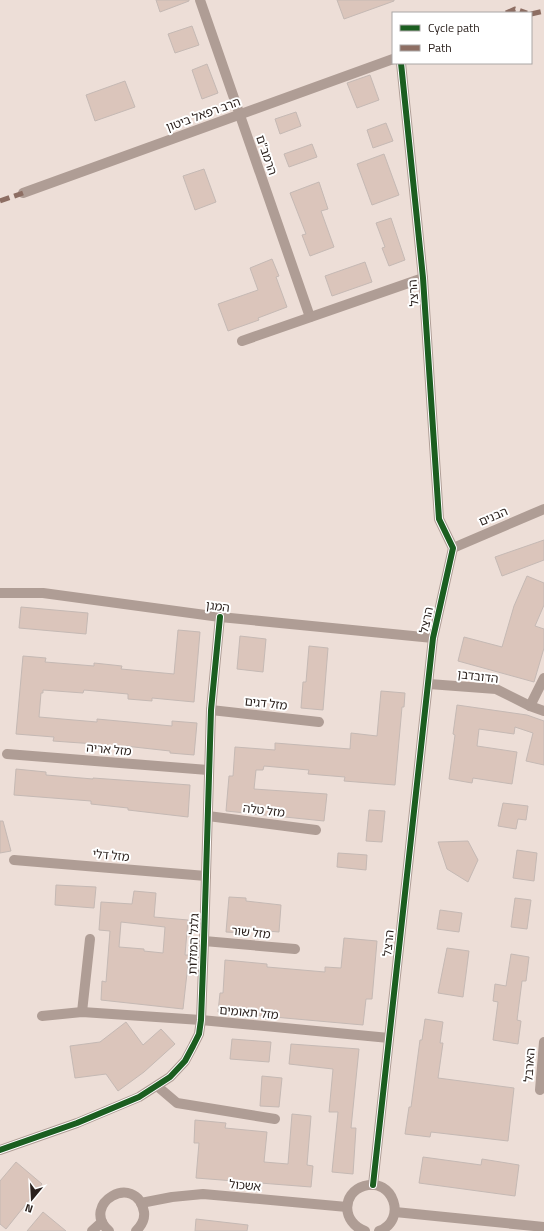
<svg xmlns="http://www.w3.org/2000/svg" width="544" height="1231" font-family="'Titillium Web','Noto Sans Hebrew',sans-serif">
  <style>
    .building { fill: #dbc5bb; stroke: #c5b9b4; fill-rule: evenodd }
    .lines { fill: none; stroke-linecap: round; stroke-linejoin: round }
    .minor { stroke: #af9d95; stroke-width: 10 }
    .quiet { stroke: #8d6e63; stroke-width: 5; stroke-dasharray: 10 5; stroke-linecap: butt }
    .cycleway-casing { stroke: #fff; stroke-width: 8 }
    .cycleway { stroke: #1b5e20; stroke-width: 6 }
    .labels { text-anchor: middle; dominant-baseline: central; stroke-width: 4; stroke-linejoin: round; paint-order: stroke }
    .street-label { font-size: 12px; fill: #2b211d; stroke: #fff }
  </style>
  <rect width="100%" height="100%" fill="#edded7"/>
  <g class="building">
    <polygon points="156,0 189,0 189,1 160,12"/>
    <polygon points="337,0 394,0 394,1 344,19"/>
    <polygon points="192,26 199,45 175,53 168,34"/>
    <polygon points="207,64 218,93 202,99 192,70"/>
    <polygon points="370,75 379,100 357,108 347,83"/>
    <polygon points="125,81 135,107 95,121 86,95"/>
    <polygon points="296,112 301,126 280,134 275,119"/>
    <polygon points="386,123 393,141 373,148 367,130"/>
    <polygon points="312,144 317,157 289,167 284,154"/>
    <polygon points="384,154 399,195 372,205 357,164"/>
    <polygon points="204,169 216,202 195,210 183,176"/>
    <polygon points="319,182 328,209 321,211 334,247 310,256 302,235 306,234 290,193"/>
    <polygon points="391,218 405,260 389,266 382,248 385,247 376,223"/>
    <polygon points="272,259 279,276 276,277 287,307 258,318 259,320 228,331 218,304 258,290 250,268"/>
    <polygon points="365,262 372,282 332,296 325,276"/>
    <polygon points="544,540 544,560 502,576 495,557"/>
    <polygon points="527,576 544,583 544,605 535,626 544,629 544,648 534,682 458,661 464,637 502,647 514,606"/>
    <polygon points="21,607 88,613 86,634 19,628"/>
    <polygon points="178,630 200,632 194,702 152,698 152,701 128,699 128,694 84,690 83,693 43,690 43,693 41,693 39,717 97,722 97,719 172,726 172,721 197,723 194,755 170,753 170,751 125,746 125,748 94,746 95,744 53,741 54,737 16,734 23,656 46,658 45,662 94,666 94,663 122,666 121,669 174,674"/>
    <polygon points="240,636 266,639 263,672 237,669"/>
    <polygon points="309,646 328,648 323,710 301,708 303,682 306,682"/>
    <polygon points="381,691 405,693 404,707 402,707 395,785 344,781 345,777 308,774 309,770 264,766 263,770 256,770 254,789 327,794 324,821 226,811 229,776 233,776 235,747 275,750 275,743 350,749 351,733 377,736"/>
    <polygon points="457,705 527,715 544,721 544,765 526,761 533,733 515,727 514,734 479,729 477,746 517,752 512,784 473,778 472,783 449,779 455,735 453,734"/>
    <polygon points="16,769 46,772 46,775 93,779 93,778 190,785 188,817 128,810 128,808 91,804 91,801 14,795"/>
    <polygon points="503,803 528,806 526,820 518,819 516,829 498,826"/>
    <polygon points="369,810 385,811 382,842 366,841"/>
    <polygon points="0,821 3,821 11,851 0,853"/>
    <polygon points="468,841 478,860 468,882 447,869 438,842"/>
    <polygon points="517,850 537,853 534,881 513,878"/>
    <polygon points="338,853 367,855 366,870 337,867"/>
    <polygon points="56,885 96,887 94,908 55,905"/>
    <path d="M134 891 156 893 154 917 188 920 185 955H189L183 1009 101 1000 102 981 106 982 110 931 99 930 101 902 132 904ZM121 922 165 927 163 953 144 951V949L119 947Z"/>
    <polygon points="229,897 246,898 246,901 281,905 279,932 244,929 243,933 226,932"/>
    <polygon points="515,898 531,900 527,929 511,927"/>
    <polygon points="440,910 462,913 459,932 437,929"/>
    <polygon points="344,938 377,941 372,999 366,999 363,1025 218,1012 220,993 223,993 225,960 267,964 267,967 325,972 325,967 341,968"/>
    <polygon points="447,948 469,951 463,997 438,993"/>
    <polygon points="511,954 529,957 526,981 522,981 517,1020 521,1021 518,1044 493,1040 498,1002 493,1001 495,984 506,986"/>
    <polygon points="425,1019 443,1022 440,1043 443,1043 438,1078 514,1088 508,1141 431,1132 430,1137 405,1134 409,1107 411,1107 420,1040 422,1040"/>
    <polygon points="126,1022 143,1045 161,1029 175,1044 144,1072 118,1091 106,1074 75,1078 70,1046 100,1042"/>
    <polygon points="232,1039 271,1042 269,1062 230,1059"/>
    <polygon points="291,1044 359,1049 351,1128 356,1128 353,1174 332,1172 338,1112 329,1112 333,1069 289,1064"/>
    <polygon points="262,1076 282,1078 279,1107 260,1106"/>
    <polygon points="292,1114 311,1116 307,1165 313,1166 311,1187 196,1178 199,1143 194,1143 195,1120 226,1123 225,1128 267,1132 264,1162 288,1164"/>
    <polygon points="423,1157 481,1165 482,1159 519,1165 515,1196 419,1183"/>
    <polygon points="16,1162 42,1184 6,1229 0,1224 0,1181"/>
    <polygon points="43,1212 66,1231 27,1231"/>
    <polygon points="196,1219 248,1225 247,1231 195,1231"/>
  </g>
  <g class="lines">
    <g class="minor">
      <polyline points="200,0 310,317"/>
      <polyline points="23,193 393,59"/>
      <polyline points="242,341 423,278"/>
      <polyline points="453,548 544,509"/>
      <polyline points="0,593 43,593 220,617 433,638"/>
      <polyline points="429,684 496,689 530,706 544,711"/>
      <polyline points="530,706 544,678"/>
      <polyline points="211,710 319,722"/>
      <polyline points="7,754 208,770"/>
      <polyline points="208,816 316,830"/>
      <polyline points="14,860 206,876"/>
      <polyline points="204,941 295,949"/>
      <polyline points="82,1012 90,939"/>
      <polyline points="42,1016 82,1012 201,1020 389,1038"/>
      <polyline points="157,1086 177,1103 275,1119"/>
      <polyline points="540,1090 544,1042"/>
      <polyline points="0,1150 77,1123 139,1097 170,1077 185,1061 193,1046 199,1034 201,1020 204,941 211,710 220,617"/>
      <polyline points="373,1185 433,638 453,548 439,519 423,278 401,63"/>
      <polyline points="141,1203 172,1197 203,1194 347,1207"/>
      <polyline points="395,1212 544,1227"/>
      <polyline points="92,1231 102,1222"/>
      <path d="M109 1231C79 1204 136 1171 144 1212 145 1219 141 1226 136 1231"/>
      <path d="M365 1231C342 1223 341 1193 364 1186 393 1177 408 1220 379 1231"/>
    </g>
    <g class="quiet">
      <polyline points="506,13 515,9 527,13"/>
      <polyline points="531,14 544,11"/>
      <polyline points="0,201 23,193"/>
    </g>
    <defs>
      <g id="cycleway">
        <polyline points="0,1150 77,1123 139,1097 170,1077 185,1061 193,1046 199,1034 201,1020 204,941 211,710 220,617"/>
        <polyline points="373,1185 433,638 453,548 439,519 423,278 401,63"/>
      </g>
    </defs>
    <use href="#cycleway" class="cycleway-casing"/>
    <use href="#cycleway" class="cycleway"/>
  </g>
  <g class="labels">
    <g class="street-label">
      <text transform="translate(203 114) rotate(-20)">הרב רפאל ביטון</text>
      <text transform="translate(267 155) rotate(71)">הרמב"ם</text>
      <text transform="translate(413 293) rotate(-94)">הרצל</text>
      <text transform="translate(493 516) rotate(-23)">הבנים</text>
      <text transform="translate(218 606) rotate(7)">המגן</text>
      <text transform="translate(426 620) rotate(-78)">הרצל</text>
      <text transform="translate(478 676) rotate(7)">הדובדבן</text>
      <text transform="translate(266 703) rotate(6)">מזל דגים</text>
      <text transform="translate(109 749) rotate(5)">מזל אריה</text>
      <text transform="translate(264 810) rotate(7)">מזל טלה</text>
      <text transform="translate(111 855) rotate(5)">מזל דלי</text>
      <text transform="translate(251 932) rotate(6)">מזל שור</text>
      <text transform="translate(388 943) rotate(-84)">הרצל</text>
      <text transform="translate(193 944) rotate(-88)">גלגל המזלות</text>
      <text transform="translate(249 1012) rotate(5)">מזל תאומים</text>
      <text transform="translate(529 1065) rotate(-86)">הארבל</text>
      <text transform="translate(245 1185) rotate(5)">אשכול</text>
    </g>
  </g>
  <rect x="392" y="12" width="140" height="52" fill="#ffffff" stroke="#aaa6a5"/>
  <rect x="400" y="25" width="20" height="6" fill="#1b5e20" stroke="#aaa6a5"/>
  <text x="428" y="32" font-size="12" fill="#2b211d">Cycle path</text>
  <rect x="400" y="45" width="20" height="6" fill="#8d6e63" stroke="#aaa6a5"/>
  <text x="428" y="52" font-size="12" fill="#2b211d">Path</text>
  <g transform="translate(32 1199) rotate(198)" stroke="#ffffff" stroke-width="3" paint-order="stroke">
  <path d="M0-3L7 15L0 10L-7 15Z" fill="#2b211d"/>
  <text y="-6" font-size="11" font-weight="bold" text-anchor="middle" fill="#2b211d">N</text>
  </g>
</svg>
